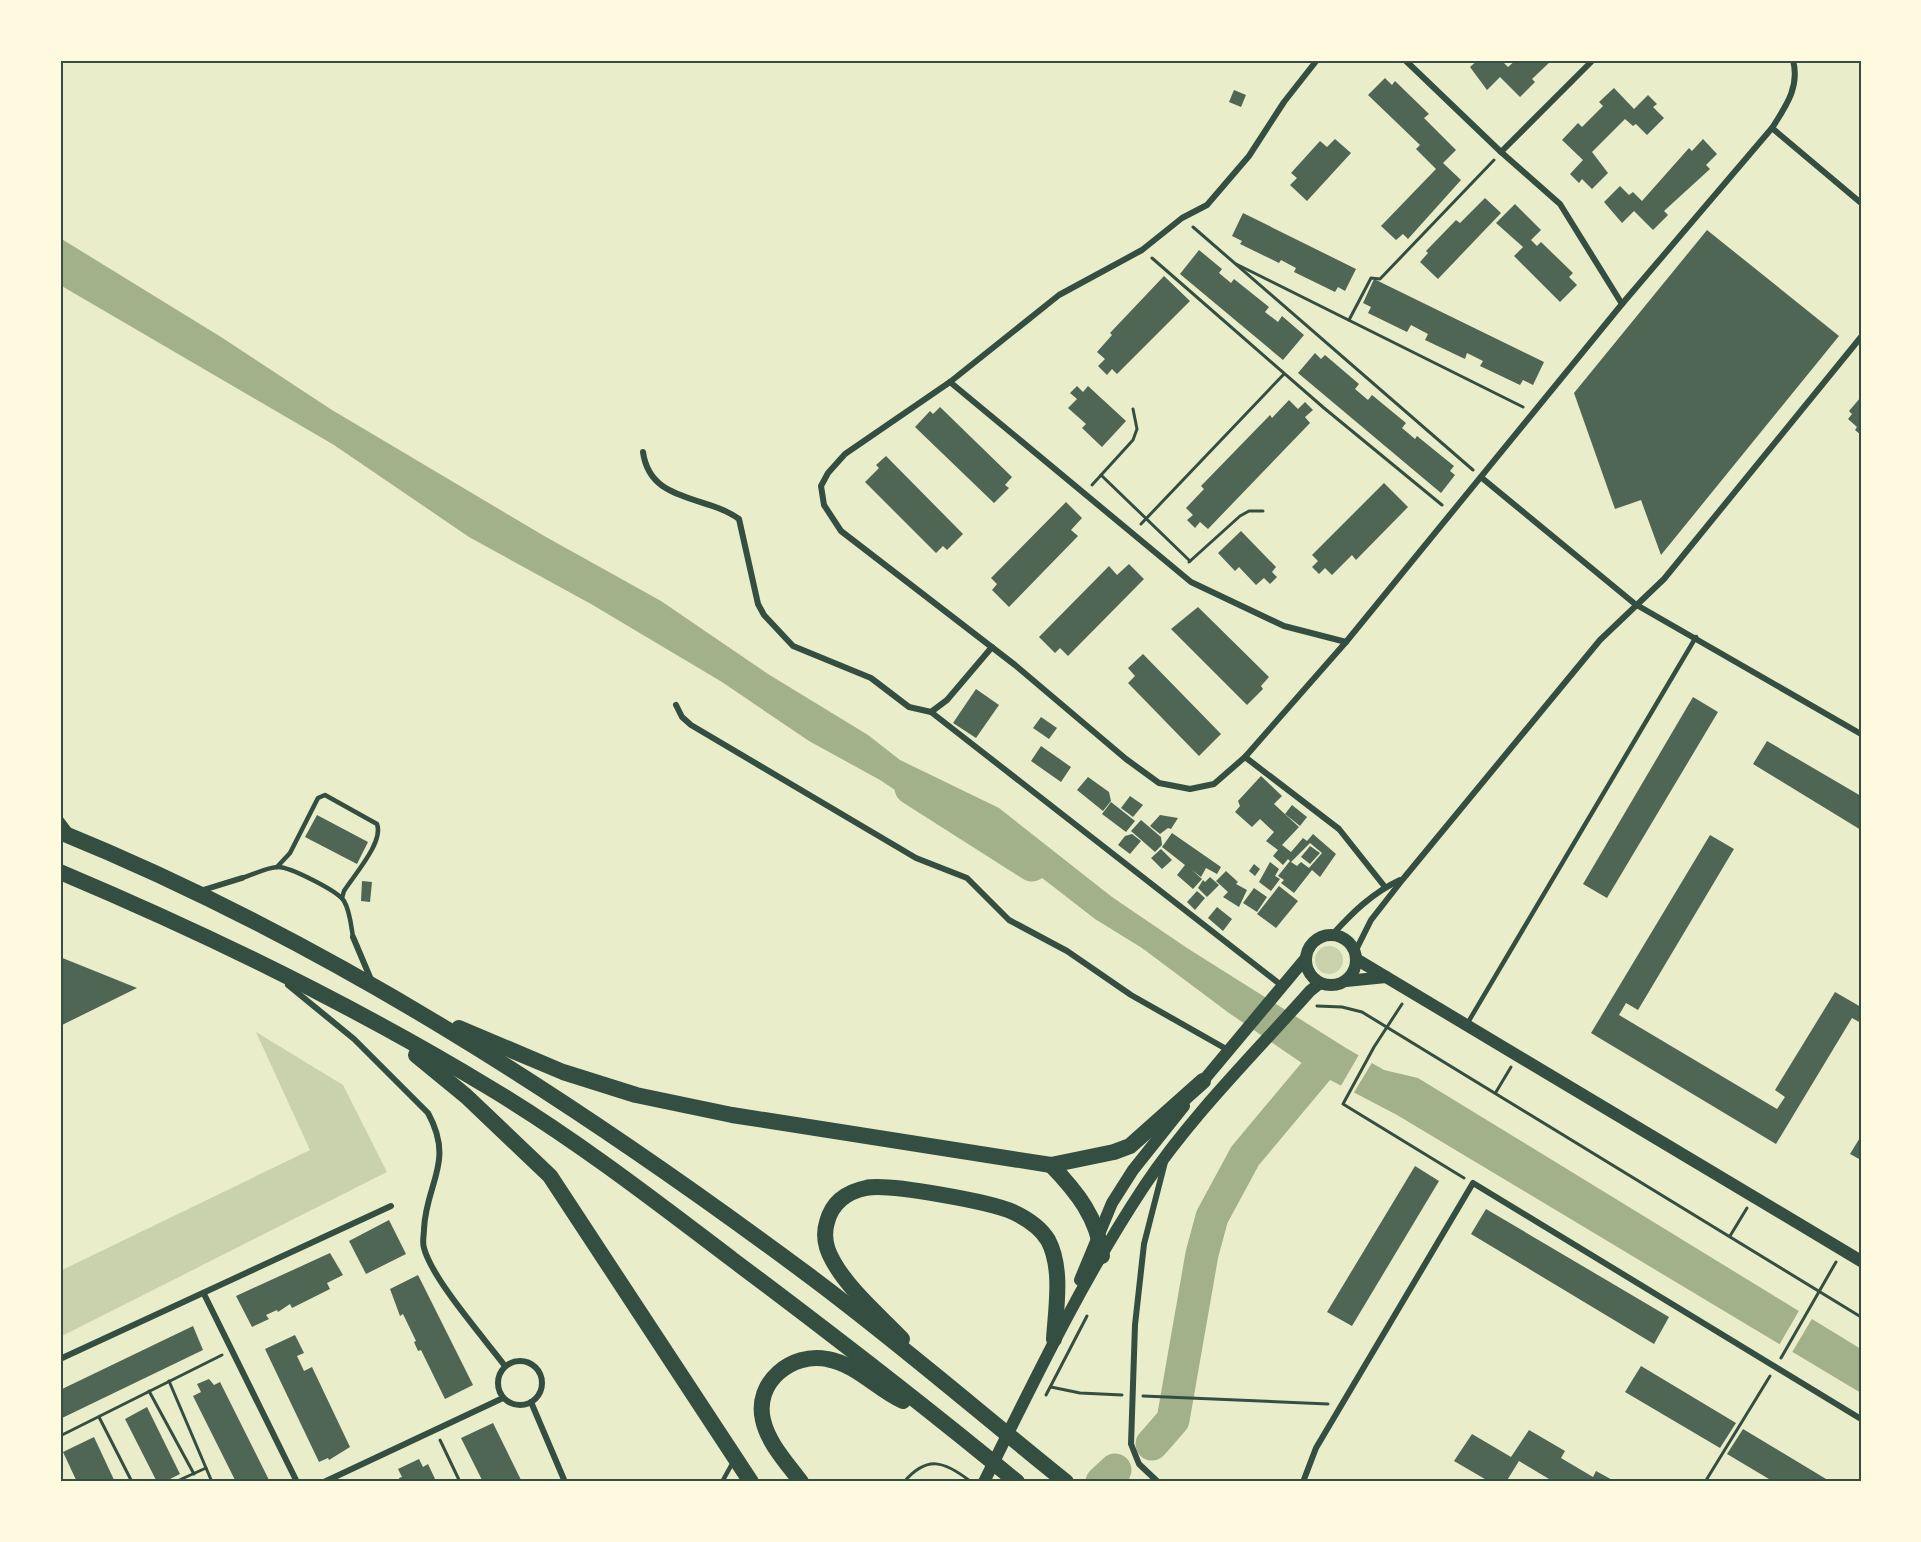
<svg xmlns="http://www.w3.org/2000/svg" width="1921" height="1542" font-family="'Fira Sans',sans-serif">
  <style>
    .green { fill: #cad2ad }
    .water { fill: #a3b18a }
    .pier { fill: #e9edc9 }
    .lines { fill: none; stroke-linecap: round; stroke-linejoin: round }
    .river { stroke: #a3b18a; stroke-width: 33 }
    .building { fill: #4f6655; fill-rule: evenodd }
    .path { stroke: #344e41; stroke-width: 3 }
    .service { stroke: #344e41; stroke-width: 4.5 }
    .minor { stroke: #344e41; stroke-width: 6 }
    .secondary { stroke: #344e41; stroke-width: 12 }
    .trunk { stroke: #344e41; stroke-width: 16 }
    .neatline { fill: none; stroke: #344e41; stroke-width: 2 }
  </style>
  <rect width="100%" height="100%" fill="#e9edc9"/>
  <g class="green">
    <circle cx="1329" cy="960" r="14"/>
    <polygon points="256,1032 343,1085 387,1172 60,1337 60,1271 310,1150"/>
  </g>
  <polygon class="water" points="60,238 221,337 332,410 546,537 661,601 768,674 868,735 900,760 999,808 1112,897 1187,948 1346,1048 1384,1070 1418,1078 1861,1349 1861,1393 1397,1115 1315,1072 1229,1013 1142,948 1095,919 997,843 942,807 927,811 880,780 809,741 722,682 591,604 469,537 334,445 60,285"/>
  <g class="pier">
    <polygon points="1360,1053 1373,1061 1353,1094 1339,1089"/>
    <polygon points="1800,1309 1813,1317 1791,1354 1778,1347"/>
  </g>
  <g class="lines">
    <g class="river">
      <polyline points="911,788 1032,865"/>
      <polyline points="1152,1444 1173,1420 1202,1254 1212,1217 1245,1156 1327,1058"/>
      <polyline points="1102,1482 1115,1470"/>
    </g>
  </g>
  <g class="building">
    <polygon points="1478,60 1501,60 1508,67 1516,60 1552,60 1532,79 1535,82 1520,97 1500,77 1487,90 1470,67"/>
    <polygon points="1385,78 1392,85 1395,81 1429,114 1424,118 1456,150 1443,163 1461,180 1408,239 1403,234 1396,240 1381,226 1436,169 1416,149 1420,145 1368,95"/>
    <polygon points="1614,88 1634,109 1648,95 1657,104 1653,107 1664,118 1647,135 1636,124 1633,126 1625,119 1592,152 1608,173 1592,189 1582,179 1579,183 1570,174 1583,160 1562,140 1578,123 1582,127 1603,106 1599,102"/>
    <polygon points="1234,90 1246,95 1241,107 1229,102"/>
    <polygon points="1335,139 1351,153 1307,201 1290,185 1297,178 1291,173 1320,141 1327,147"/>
    <polygon points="1703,139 1717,154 1706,165 1710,169 1664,211 1668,215 1653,230 1634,211 1622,223 1604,202 1620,186 1629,195 1633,192 1642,201 1689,148 1692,151"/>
    <polygon points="1485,198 1501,213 1438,279 1420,262 1428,253 1426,251 1456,220 1460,223"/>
    <polygon points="1515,204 1541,230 1531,240 1537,246 1541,242 1573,273 1569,277 1577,285 1560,302 1514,256 1523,247 1496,223"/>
    <polygon points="1243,213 1356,269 1345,291 1338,287 1335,292 1294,272 1296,268 1281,260 1279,263 1240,244 1242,241 1232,236"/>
    <polygon points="1707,230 1839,336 1661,555 1641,500 1615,509 1574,393"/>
    <polygon points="1199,250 1222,269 1219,273 1231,283 1234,279 1269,307 1265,312 1278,322 1282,316 1304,335 1283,360 1180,274"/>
    <polygon points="1164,276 1190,301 1117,374 1112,369 1107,375 1098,366 1105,359 1097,352 1112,335 1110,333"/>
    <polygon points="1374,279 1544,362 1533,385 1523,380 1520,385 1480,366 1483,361 1467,353 1465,359 1425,340 1428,334 1411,325 1407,332 1368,313 1371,307 1363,303"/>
    <polygon points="1315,353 1321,359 1325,355 1359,384 1355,389 1368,400 1372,395 1406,423 1402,428 1415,439 1417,436 1454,466 1450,471 1455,475 1441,493 1298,373"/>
    <polygon points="1077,386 1083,392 1088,386 1126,421 1102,447 1082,428 1086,424 1068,408 1077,399 1070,393"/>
    <polygon points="1861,397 1861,435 1855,430 1857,427 1848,419 1852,414 1849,411"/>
    <polygon points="1289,400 1298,409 1305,402 1313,410 1305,417 1310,423 1208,529 1200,522 1195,528 1187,520 1193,515 1186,508 1204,489 1201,486 1270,415 1272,418"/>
    <polygon points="940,407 1012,477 1005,485 1009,488 994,503 915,427 930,411 933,414"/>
    <polygon points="886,456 963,534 947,550 943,546 936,553 865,482 879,468 876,465"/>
    <polygon points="1384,483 1408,507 1356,560 1352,555 1332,575 1325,568 1319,574 1312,567 1318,561 1312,555"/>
    <polygon points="1066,502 1082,518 1071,530 1078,536 1009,607 992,590 997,584 991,578"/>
    <polygon points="1241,531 1276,567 1272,572 1277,577 1270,584 1264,578 1256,585 1239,567 1235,571 1218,553"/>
    <polygon points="1129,564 1144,579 1068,656 1060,648 1055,653 1039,637 1109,566 1117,575"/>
    <polygon points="1198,607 1269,677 1261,686 1263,689 1247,705 1171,629"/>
    <polygon points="1143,654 1221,734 1199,756 1128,683 1135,676 1128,668"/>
    <polygon points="976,689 999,705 976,738 953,723"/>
    <polygon points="1693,697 1718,712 1607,898 1583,884"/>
    <polygon points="1041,717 1057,728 1049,739 1033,728"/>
    <polygon points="1767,741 1861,796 1861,830 1753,764"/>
    <polygon points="1041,746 1071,767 1061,782 1031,761"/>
    <path d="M1261 776 1282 796 1274 804 1299 827 1282 845 1291 852 1303 838 1307 841 1313 834 1336 854 1320 877 1312 870 1294 893 1281 883 1284 880 1278 876 1290 861 1288 859 1283 865 1273 856 1278 850 1266 841 1274 832 1260 819 1252 827 1235 812 1240 806 1238 801ZM1310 843 1322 853 1309 868 1301 862 1297 866 1291 862Z"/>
    <polygon points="1088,777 1109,792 1111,801 1103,811 1077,790"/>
    <polygon points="1130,796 1143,805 1133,817 1121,808"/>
    <polygon points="1111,802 1135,821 1126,832 1102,814"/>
    <polygon points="1292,805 1307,817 1300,826 1285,814"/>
    <polygon points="317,815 368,842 357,864 305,837"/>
    <polygon points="1160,815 1178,818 1171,829 1168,828 1160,834 1150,826"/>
    <polygon points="1141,820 1161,837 1162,845 1155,852 1131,831"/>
    <polygon points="1172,833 1221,867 1217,874 1206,868 1201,877 1192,870 1202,879 1193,889 1177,875 1185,865 1162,847"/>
    <polygon points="1132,834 1141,841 1130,854 1118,845 1125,836"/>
    <polygon points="1710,835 1734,849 1638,1010 1626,1003 1619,1015 1777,1109 1785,1097 1775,1090 1835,992 1861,1007 1861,1023 1852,1018 1776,1144 1591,1033"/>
    <polygon points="1310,846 1320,853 1310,864 1301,857"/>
    <polygon points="1161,849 1172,860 1162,869 1151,858"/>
    <polygon points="1270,862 1279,869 1275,876 1280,879 1271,891 1259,882"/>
    <polygon points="1254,864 1260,869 1255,876 1249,871"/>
    <polygon points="1226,871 1238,882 1236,884 1247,890 1239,907 1223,897 1228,892 1216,881"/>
    <polygon points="1210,877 1219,885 1207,897 1198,888 1203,880 1205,882"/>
    <polygon points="362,881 372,882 370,902 361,901"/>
    <polygon points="1279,886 1298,901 1276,928 1257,914"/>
    <polygon points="1254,888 1267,897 1257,912 1243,903"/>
    <polygon points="1197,891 1205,898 1195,910 1187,902"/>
    <polygon points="1217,907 1232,919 1223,931 1208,918"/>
    <polygon points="60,957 137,988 60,1026"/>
    <polygon points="1861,1136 1861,1160 1850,1154"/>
    <polygon points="1415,1166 1439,1181 1352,1326 1327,1312"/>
    <polygon points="1486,1209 1669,1317 1654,1344 1471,1234"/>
    <polygon points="389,1220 406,1254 366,1274 349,1241"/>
    <polygon points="330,1253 343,1275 327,1283 330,1289 292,1308 290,1304 278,1312 277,1310 266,1315 269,1319 252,1327 236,1296"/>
    <polygon points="418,1275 473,1385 445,1399 421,1350 418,1351 414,1342 416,1341 403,1314 400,1316 390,1289"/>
    <polygon points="193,1326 203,1350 60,1419 60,1390"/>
    <polygon points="295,1335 304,1353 297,1356 304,1371 312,1367 350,1447 329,1460 328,1458 319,1462 265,1349"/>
    <polygon points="1641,1366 1736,1423 1720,1448 1625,1392"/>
    <polygon points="209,1379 214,1385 220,1382 270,1482 236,1482 193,1396 201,1392 197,1384"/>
    <polygon points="147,1407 180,1474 164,1482 157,1482 125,1419"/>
    <polygon points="493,1423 522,1482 483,1482 461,1438"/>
    <polygon points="1743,1429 1783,1453 1831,1482 1774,1482 1727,1454"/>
    <polygon points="1529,1430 1565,1451 1561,1458 1593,1477 1596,1471 1616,1482 1547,1482 1549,1479 1519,1461 1506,1482 1490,1482 1454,1461 1472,1434 1511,1457"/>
    <polygon points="94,1437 115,1482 77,1482 63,1452"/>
    <polygon points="419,1459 423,1467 428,1464 436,1481 439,1479 440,1482 400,1482 399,1478 402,1477 398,1469"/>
  </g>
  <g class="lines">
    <g class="path">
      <polyline points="1193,227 1473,470"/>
      <polyline points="1152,258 1324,408 1442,505"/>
      <polyline points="1236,264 1523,407"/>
      <polyline points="1349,320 1371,278 1380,279 1494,160"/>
      <polyline points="1101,475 1190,561"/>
      <polyline points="1092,485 1133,440 1137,429 1133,409"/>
      <polyline points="1141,524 1284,374"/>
      <polyline points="1189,562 1240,516 1249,511 1263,511"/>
      <polyline points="1402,1004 1374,1047 1343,1104 1464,1178"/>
      <polyline points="1317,1006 1342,1007 1362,1012 1861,1317"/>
      <polyline points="1496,1092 1511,1067"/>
      <polyline points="1730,1236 1747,1208"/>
      <polyline points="1781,1358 1836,1262"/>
      <polyline points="169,1381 212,1482"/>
      <polyline points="1051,1387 1080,1393 1122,1395"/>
      <polyline points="149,1391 194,1474"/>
      <polyline points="1046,1395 1087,1316"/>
      <polyline points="1143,1396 1328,1404"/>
      <polyline points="99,1417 132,1482"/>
      <polyline points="60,1436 222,1355"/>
      <polyline points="440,1440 460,1482"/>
      <polyline points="175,1482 206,1468"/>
      <path d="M904 1482C927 1455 944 1461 970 1481"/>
      <polyline points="1705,1482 1770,1376"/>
    </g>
    <g class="service">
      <polyline points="60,817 69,829"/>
      <path d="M277 867 290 853 318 798 325 795 377 824C384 842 354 875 344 891L342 898"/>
      <path d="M242 878C253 875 267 867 278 867 290 867 338 891 344 901 350 911 351 925 353 937"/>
      <polyline points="1467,1024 1696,637"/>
      <polyline points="722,1482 733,1462"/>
    </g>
    <g class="minor">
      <path d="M1317 60 1284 102 1249 156 1207 205 1182 218 1142 250 1059 295 950 382 845 454 828 473 821 486 824 505 841 531 1015 665 1126 759 1159 783 1190 789 1214 784 1245 757 1346 642 1622 304 1772 128C1786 106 1800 87 1793 60"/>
      <polyline points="1405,60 1501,152 1560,204 1622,304"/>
      <polyline points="1772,128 1861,203"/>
      <polyline points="1501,152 1593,60"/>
      <polyline points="950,382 1191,582 1284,626 1346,642"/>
      <path d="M643 452C650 503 704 494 739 519L758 604 764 615 793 646 871 678 909 707 931 712 947 700 992 647"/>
      <polyline points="1482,478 1635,604 1861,734"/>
      <polyline points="676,705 682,717 691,725 916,858 967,878 1009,920 1067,951 1131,995 1228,1050"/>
      <polyline points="931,712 1281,985"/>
      <polyline points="1245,757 1339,829 1385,887"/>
      <polyline points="200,891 242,878"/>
      <path d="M1332 935C1352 913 1372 893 1400 880"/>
      <polyline points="353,937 372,982"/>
      <polyline points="1355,952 1371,920 1403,879 1600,640 1664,579 1861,337"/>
      <path d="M288 985 354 1039 428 1113C455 1162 426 1183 424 1229 424 1235 422 1242 424 1248 432 1279 484 1338 505 1366"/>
      <polyline points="204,1294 297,1482"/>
      <polyline points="60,1359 391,1206"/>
      <circle cx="520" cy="1383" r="22"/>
      <polyline points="531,1402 565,1482"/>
      <polyline points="324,1482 503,1398"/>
      <polyline points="1158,1482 1139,1464 1131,1444 1135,1325 1144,1244 1165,1162"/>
      <polyline points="1303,1482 1316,1448 1473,1183 1861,1419"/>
    </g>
    <g class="secondary">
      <circle cx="1331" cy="960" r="25"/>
      <polyline points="1356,959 1861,1261"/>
      <polyline points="1346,981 1386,977"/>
      <polyline points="1198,1087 1305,959"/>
      <polyline points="1080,1280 1112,1203 1133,1170 1184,1106"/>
      <path d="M984 1482C1034 1381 1082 1280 1145 1185 1192 1115 1254 1054 1310 991L1320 983"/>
    </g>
    <g class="trunk">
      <path d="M60 832C326 940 577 1103 807 1274 896 1340 980 1413 1066 1482"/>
      <path d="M60 872C207 934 353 1005 490 1088 575 1139 654 1200 733 1260 829 1332 924 1405 1017 1482"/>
      <polyline points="459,1028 563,1072 636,1095 732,1115 1051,1165 1114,1152 1130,1146 1203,1081"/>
      <polyline points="416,1055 466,1096 550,1176 751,1482"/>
      <path d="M1051 1165C1077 1192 1098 1218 1102 1256"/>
      <path d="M902 1339C879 1315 849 1290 833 1261 826 1249 823 1235 827 1222 832 1203 846 1192 866 1188 888 1183 991 1202 1013 1212 1026 1218 1040 1227 1048 1240 1063 1268 1056 1308 1054 1339"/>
      <path d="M801 1482C787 1463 768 1443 763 1420 754 1382 792 1352 827 1359 856 1364 877 1389 903 1401"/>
    </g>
  </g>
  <rect width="1921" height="1542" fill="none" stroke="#fefae0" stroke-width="123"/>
  <rect x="62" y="62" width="1798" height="1418" class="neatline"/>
</svg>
